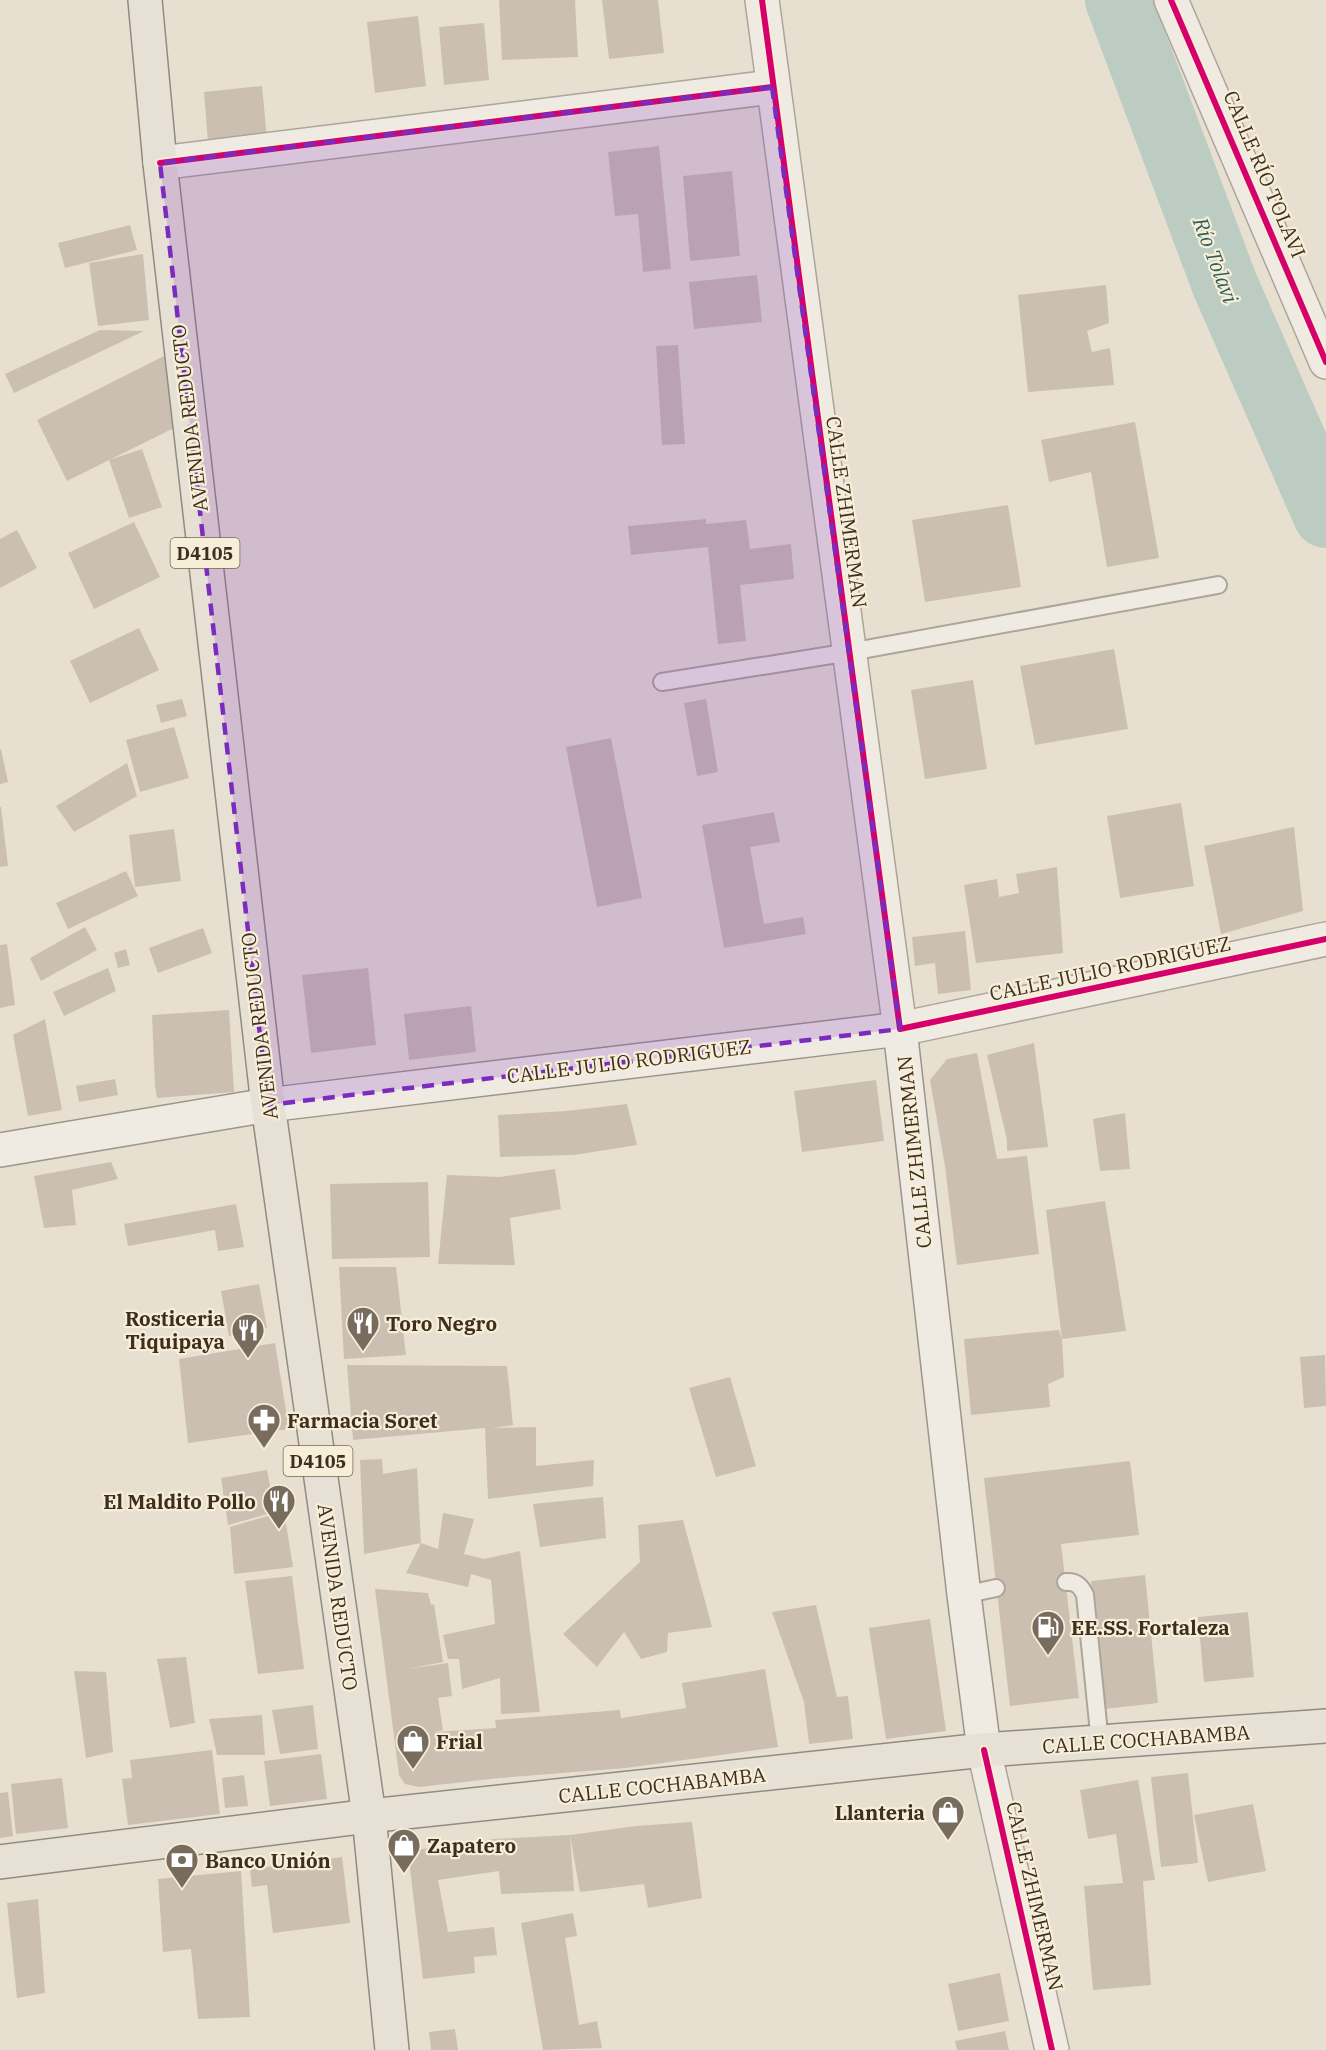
<svg xmlns="http://www.w3.org/2000/svg" width="1326" height="2050" font-family="'IBM Plex Serif',serif">
  <style>
    .lines { fill: none; stroke-linecap: round; stroke-linejoin: round }
    .river { stroke: #bcccc2; stroke-width: 66 }
    .building { fill: #cbbfb2 }
    .lane-casing { stroke: #ada599; stroke-width: 20 }
    .street-casing { stroke: #ada599; stroke-width: 36 }
    .secondary-casing { stroke: #9c958a; stroke-width: 36 }
    .primary-casing { stroke: #928b80; stroke-width: 36 }
    .lane { stroke: #efebe3; stroke-width: 16 }
    .street { stroke: #efebe3; stroke-width: 33 }
    .secondary { stroke: #efebe3; stroke-width: 33 }
    .primary { stroke: #e6e1d4; stroke-width: 33 }
    .cycleway-casing { stroke: #f7eed8; stroke-width: 10 }
    .cycleway { stroke: #d6006c; stroke-width: 6 }
    .marked { fill: #7b2cbf; fill-opacity: 0.2; stroke: #7b2cbf; stroke-width: 4.5; stroke-dasharray: 12 8; stroke-linejoin: round }
    .labels { text-anchor: middle; dominant-baseline: central; stroke-width: 4.5; stroke-linejoin: round; paint-order: stroke }
    .shield { fill: #f7eed8; stroke: #756857; stroke-width: 1.5 }
    .shield-label { font-size: 18px; font-weight: bold; fill: #3d2e20 }
    .street-label { font-size: 20px; fill: #3d2e20; stroke: #f7eed8 }
    .poi-label { font-size: 20px; font-weight: bold; fill: #3d2e20; stroke: #f7eed8; text-anchor: start }
    .water-label { font-size: 21px; font-style: italic; fill: #2f5d5a; stroke: #f7eed8 }
  </style>
  <rect width="100%" height="100%" fill="#e7e0d1"/>
  <g class="lines">
    <polyline class="river" points="1118,0 1225,285 1326,515"/>
  </g>
  <g class="building">
    <polygon points="499,0 575,0 578,57 502,60"/>
    <polygon points="602,0 658,0 664,53 609,59"/>
    <polygon points="418,16 426,86 375,93 367,22"/>
    <polygon points="484,23 489,80 444,85 439,27"/>
    <polygon points="262,86 267,138 208,143 204,92"/>
    <polygon points="659,146 671,269 643,272 638,214 615,216 608,152"/>
    <polygon points="732,171 740,256 690,261 683,176"/>
    <polygon points="130,225 137,250 65,268 58,243"/>
    <polygon points="143,254 149,320 98,326 89,263"/>
    <polygon points="757,275 762,322 694,329 689,282"/>
    <polygon points="1106,285 1109,323 1087,331 1092,352 1110,348 1114,385 1028,392 1018,295"/>
    <polygon points="100,330 144,331 14,393 5,374"/>
    <polygon points="678,345 685,444 662,445 656,346"/>
    <polygon points="166,355 176,427 67,481 37,420"/>
    <polygon points="1135,422 1159,558 1107,567 1091,472 1049,482 1041,440"/>
    <polygon points="142,449 162,507 129,518 109,460"/>
    <polygon points="1008,505 1021,587 925,602 912,520"/>
    <polygon points="706,519 706,524 746,520 750,549 791,544 794,579 740,585 746,641 718,644 708,547 631,555 628,526"/>
    <polygon points="134,522 160,577 94,609 68,553"/>
    <polygon points="17,530 37,568 0,588 0,539"/>
    <polygon points="139,628 159,670 90,703 70,661"/>
    <polygon points="1114,649 1128,729 1035,745 1020,666"/>
    <polygon points="973,680 987,769 925,779 911,690"/>
    <polygon points="182,699 187,716 161,723 156,705"/>
    <polygon points="706,699 718,772 697,776 684,703"/>
    <polygon points="174,727 189,778 140,792 126,740"/>
    <polygon points="611,738 642,898 597,907 566,747"/>
    <polygon points="1,749 8,782 0,784 0,750"/>
    <polygon points="127,763 137,796 74,832 56,806"/>
    <polygon points="1181,803 1194,886 1120,898 1107,816"/>
    <polygon points="0,807 1,807 8,866 0,867"/>
    <polygon points="774,812 780,842 750,847 764,924 803,917 806,934 724,948 702,825"/>
    <polygon points="1294,827 1303,911 1221,934 1204,846"/>
    <polygon points="174,829 181,881 135,887 129,835"/>
    <polygon points="1057,867 1063,953 976,963 964,885 997,879 999,897 1019,893 1016,874"/>
    <polygon points="126,871 138,896 68,929 56,903"/>
    <polygon points="85,927 97,950 41,981 30,958"/>
    <polygon points="203,928 212,953 158,973 149,948"/>
    <polygon points="965,931 971,990 938,994 935,963 915,966 912,937"/>
    <polygon points="7,944 15,1005 0,1008 0,945"/>
    <polygon points="126,949 130,965 118,968 114,953"/>
    <polygon points="108,968 116,991 64,1016 53,992"/>
    <polygon points="368,968 376,1045 311,1053 302,975"/>
    <polygon points="471,1006 476,1052 409,1060 404,1014"/>
    <polygon points="229,1010 234,1092 157,1098 155,1086 152,1015"/>
    <polygon points="45,1019 62,1110 28,1116 13,1035"/>
    <polygon points="1034,1043 1048,1147 1007,1151 1007,1140 987,1055"/>
    <polygon points="977,1053 997,1159 1027,1156 1039,1254 957,1265 945,1166 930,1080 947,1059"/>
    <polygon points="115,1079 118,1095 79,1102 76,1086"/>
    <polygon points="876,1080 884,1141 802,1152 794,1091"/>
    <polygon points="627,1104 637,1145 574,1155 500,1157 498,1115 566,1111"/>
    <polygon points="1125,1113 1130,1169 1100,1171 1093,1119"/>
    <polygon points="111,1162 118,1179 72,1190 76,1225 44,1228 34,1176"/>
    <polygon points="555,1169 561,1209 510,1218 515,1265 438,1264 447,1175 500,1177"/>
    <polygon points="428,1182 430,1257 332,1259 330,1184"/>
    <polygon points="1105,1201 1126,1331 1062,1339 1046,1210"/>
    <polygon points="236,1204 244,1247 218,1251 215,1230 128,1246 124,1224"/>
    <polygon points="339,1267 396,1267 406,1355 344,1359"/>
    <polygon points="259,1284 267,1328 229,1336 221,1291"/>
    <polygon points="1059,1330 1062,1339 1064,1377 1048,1384 1050,1407 971,1415 964,1339"/>
    <polygon points="275,1343 289,1429 188,1443 179,1359"/>
    <polygon points="1325,1355 1326,1406 1304,1408 1300,1357"/>
    <polygon points="347,1365 507,1366 513,1425 492,1428 536,1427 536,1466 594,1460 593,1486 488,1499 485,1428 353,1440"/>
    <polygon points="730,1377 756,1466 716,1477 689,1388"/>
    <polygon points="382,1459 383,1474 417,1468 421,1543 364,1554 360,1460"/>
    <polygon points="1130,1461 1139,1535 1061,1544 1079,1698 1010,1706 984,1478"/>
    <polygon points="267,1470 275,1512 228,1525 221,1478"/>
    <polygon points="603,1497 606,1538 540,1547 533,1504"/>
    <polygon points="284,1511 293,1567 234,1574 230,1527"/>
    <polygon points="443,1513 474,1519 464,1554 484,1559 520,1551 540,1712 501,1714 500,1678 462,1689 459,1659 448,1659 443,1635 495,1624 491,1580 471,1574 468,1587 406,1573 421,1543 438,1549"/>
    <polygon points="683,1520 712,1627 668,1633 667,1652 641,1659 624,1632 597,1667 563,1634 640,1562 638,1525"/>
    <polygon points="1145,1575 1158,1703 1104,1709 1091,1581"/>
    <polygon points="292,1576 304,1669 258,1674 245,1581"/>
    <polygon points="375,1589 428,1593 431,1605 434,1604 443,1662 407,1669 448,1663 452,1696 438,1698 443,1730 436,1732 496,1728 495,1720 509,1719 620,1710 621,1718 686,1708 682,1683 765,1669 778,1747 626,1768 500,1778 419,1787 405,1784 399,1775"/>
    <polygon points="816,1605 837,1697 848,1696 853,1739 809,1744 804,1702 772,1612"/>
    <polygon points="1248,1612 1254,1677 1204,1682 1198,1617"/>
    <polygon points="930,1619 946,1731 886,1739 869,1628"/>
    <polygon points="186,1657 195,1723 170,1728 157,1659"/>
    <polygon points="74,1671 106,1672 113,1752 86,1758"/>
    <polygon points="313,1705 318,1749 280,1754 272,1710"/>
    <polygon points="262,1715 265,1755 217,1755 209,1719"/>
    <polygon points="212,1750 220,1814 128,1825 122,1779 132,1778 130,1760"/>
    <polygon points="321,1754 327,1799 270,1806 264,1761"/>
    <polygon points="1188,1773 1198,1863 1161,1867 1151,1777"/>
    <polygon points="244,1775 248,1806 225,1808 222,1778"/>
    <polygon points="62,1778 68,1828 16,1834 11,1784"/>
    <polygon points="1138,1780 1155,1880 1143,1881 1151,1985 1093,1990 1084,1886 1123,1883 1116,1834 1088,1839 1080,1790"/>
    <polygon points="8,1792 13,1836 0,1838 0,1793"/>
    <polygon points="1253,1804 1266,1871 1208,1882 1194,1815"/>
    <polygon points="692,1822 702,1898 648,1908 644,1884 580,1892 570,1835 574,1891 501,1894 499,1871 438,1880 448,1932 494,1927 497,1955 474,1957 475,1973 423,1979 408,1851 494,1839 570,1835 636,1826"/>
    <polygon points="342,1857 350,1923 273,1933 267,1885 252,1887 250,1869"/>
    <polygon points="241,1871 250,2017 198,2019 191,1949 163,1952 158,1879"/>
    <polygon points="38,1899 45,1993 17,1998 7,1903"/>
    <polygon points="573,1913 577,1936 565,1938 579,2025 597,2021 602,2048 543,2050 521,1923"/>
    <polygon points="1000,1973 1009,2021 958,2031 948,1984"/>
    <polygon points="455,2029 458,2050 431,2050 429,2032"/>
    <polygon points="1005,2031 1009,2050 957,2050 955,2041"/>
  </g>
  <g class="lines">
    <defs>
      <g id="lane">
        <polyline points="662,682 850,652 1218,585"/>
        <path d="M1066 1582C1076 1581 1081 1586 1085 1595L1100 1743"/>
        <polyline points="964,1595 996,1588"/>
      </g>
      <g id="street">
        <polyline points="762,0 900,1029 1326,939"/>
        <polyline points="1171,0 1326,362"/>
        <polyline points="160,163 772,87"/>
        <polyline points="984,1750 1052,2050"/>
      </g>
      <polyline id="secondary" points="0,1150 268,1105 900,1029 964,1595 984,1750"/>
      <g id="primary">
        <polyline points="145,0 160,163 268,1105 369,1816 392,2050"/>
        <polyline points="0,1862 369,1816 984,1750 1326,1726"/>
      </g>
    </defs>
    <use href="#lane" class="lane-casing"/>
    <use href="#street" class="street-casing"/>
    <use href="#secondary" class="secondary-casing"/>
    <use href="#primary" class="primary-casing"/>
    <use href="#lane" class="lane"/>
    <use href="#street" class="street"/>
    <use href="#secondary" class="secondary"/>
    <use href="#primary" class="primary"/>
    <defs>
      <g id="cycleway">
        <polyline points="762,0 900,1029 1326,939"/>
        <polyline points="1171,0 1326,362"/>
        <polyline points="160,163 772,87"/>
        <polyline points="984,1750 1052,2050"/>
      </g>
    </defs>
    <use href="#cycleway" class="cycleway-casing"/>
    <use href="#cycleway" class="cycleway"/>
  </g>
  <path class="marked" d="M772 87 900 1029 268 1105 160 163Z"/>
  <defs>
    <symbol id="restaurant-pin" viewBox="-11 -11 22 30"><path d="M0 17L-7.5 6A9.5 9.5 0 1 1 7.5 6Z" fill="#786c5e" stroke="#f7eed8"/><path d="M-5-6h1v4h1v-4h1v4h1v-4h1v5L-1.5 .5V6h-2V.5L-5-1ZM5-6V6H3V1.5H1.5Q1.5-4 5-6Z" fill="#fff"/></symbol>
    <symbol id="pharmacy-pin" viewBox="-11 -11 22 30"><path d="M0 17L-7.5 6A9.5 9.5 0 1 1 7.5 6Z" fill="#786c5e" stroke="#f7eed8"/><path d="M-2-6h4v4h4v4h-4v4h-4v-4h-4v-4h4Z" fill="#fff"/></symbol>
    <symbol id="fuel-pin" viewBox="-11 -11 22 30"><path d="M0 17L-7.5 6A9.5 9.5 0 1 1 7.5 6Z" fill="#786c5e" stroke="#f7eed8"/><path d="M-5.5-6h7V0h2V4h1.3V-2.5L3-4.5l.8-.8L6-3V5H2.5V1h-1V6h-7ZM-4.2-4.7v3.2H.2V-4.7Z" fill="#fff"/></symbol>
    <symbol id="shop-pin" viewBox="-11 -11 22 30"><path d="M0 17L-7.5 6A9.5 9.5 0 1 1 7.5 6Z" fill="#786c5e" stroke="#f7eed8"/><path d="M-5-2.5h2.3a2.7 3.5 0 0 1 5.4 0H5L5.5 6h-11ZM-1.5-2.5h3a1.5 2.3 0 0 0-3 0Z" fill="#fff"/></symbol>
    <symbol id="bank-pin" viewBox="-11 -11 22 30"><path d="M0 17L-7.5 6A9.5 9.5 0 1 1 7.5 6Z" fill="#786c5e" stroke="#f7eed8"/><path d="M-6-4H6V4H-6ZM0-2.3a2.3 2.3 0 1 0 0 4.6a2.3 2.3 0 1 0 0-4.6Z" fill="#fff"/></symbol>
  </defs>
  <g fill-rule="evenodd">
    <use href="#restaurant-pin" x="344" y="1304" width="38" height="52"/>
    <use href="#restaurant-pin" x="229" y="1311" width="38" height="52"/>
    <use href="#pharmacy-pin" x="245" y="1401" width="38" height="52"/>
    <use href="#restaurant-pin" x="260" y="1482" width="38" height="52"/>
    <use href="#fuel-pin" x="1029" y="1608" width="38" height="52"/>
    <use href="#shop-pin" x="394" y="1722" width="38" height="52"/>
    <use href="#shop-pin" x="929" y="1793" width="38" height="52"/>
    <use href="#shop-pin" x="385" y="1826" width="38" height="52"/>
    <use href="#bank-pin" x="163" y="1841" width="38" height="52"/>
  </g>
  <g class="labels">
    <g class="shield">
      <rect x="170.5" y="538" width="69" height="30" rx="4.5"/>
      <rect x="283.5" y="1446" width="69" height="30" rx="4.5"/>
    </g>
    <g class="shield-label">
      <text x="205" y="553">D4105</text>
      <text x="318" y="1461">D4105</text>
    </g>
    <g class="street-label">
      <text transform="translate(1265 174) rotate(67)">CALLE RÍO TOLAVI</text>
      <text transform="translate(189 418) rotate(-97)">AVENIDA REDUCTO</text>
      <text transform="translate(847 512) rotate(82)">CALLE ZHIMERMAN</text>
      <text transform="translate(1110 968) rotate(-12)">CALLE JULIO RODRIGUEZ</text>
      <text transform="translate(259 1026) rotate(-97)">AVENIDA REDUCTO</text>
      <text transform="translate(629 1061) rotate(-7)">CALLE JULIO RODRIGUEZ</text>
      <text transform="translate(914 1152) rotate(-96)">CALLE ZHIMERMAN</text>
      <text transform="translate(338 1597) rotate(82)">AVENIDA REDUCTO</text>
      <text transform="translate(1146 1739) rotate(-4)">CALLE COCHABAMBA</text>
      <text transform="translate(662 1785) rotate(-6)">CALLE COCHABAMBA</text>
      <text transform="translate(1035 1896) rotate(77)">CALLE ZHIMERMAN</text>
    </g>
    <g class="poi-label">
      <text x="225" y="1318" text-anchor="end">Rosticeria<tspan x="225" dy="23">Tiquipaya</tspan></text>
      <text x="386" y="1323">Toro Negro</text>
      <text x="287" y="1420">Farmacia Soret</text>
      <text x="256" y="1501" text-anchor="end">El Maldito Pollo</text>
      <text x="1071" y="1627">EE.SS. Fortaleza</text>
      <text x="436" y="1741">Frial</text>
      <text x="925" y="1812" text-anchor="end">Llanteria</text>
      <text x="427" y="1845">Zapatero</text>
      <text x="205" y="1860">Banco Unión</text>
    </g>
    <g class="water-label">
      <text transform="translate(1216 260) rotate(69)">Río Tolavi</text>
    </g>
  </g>
</svg>
